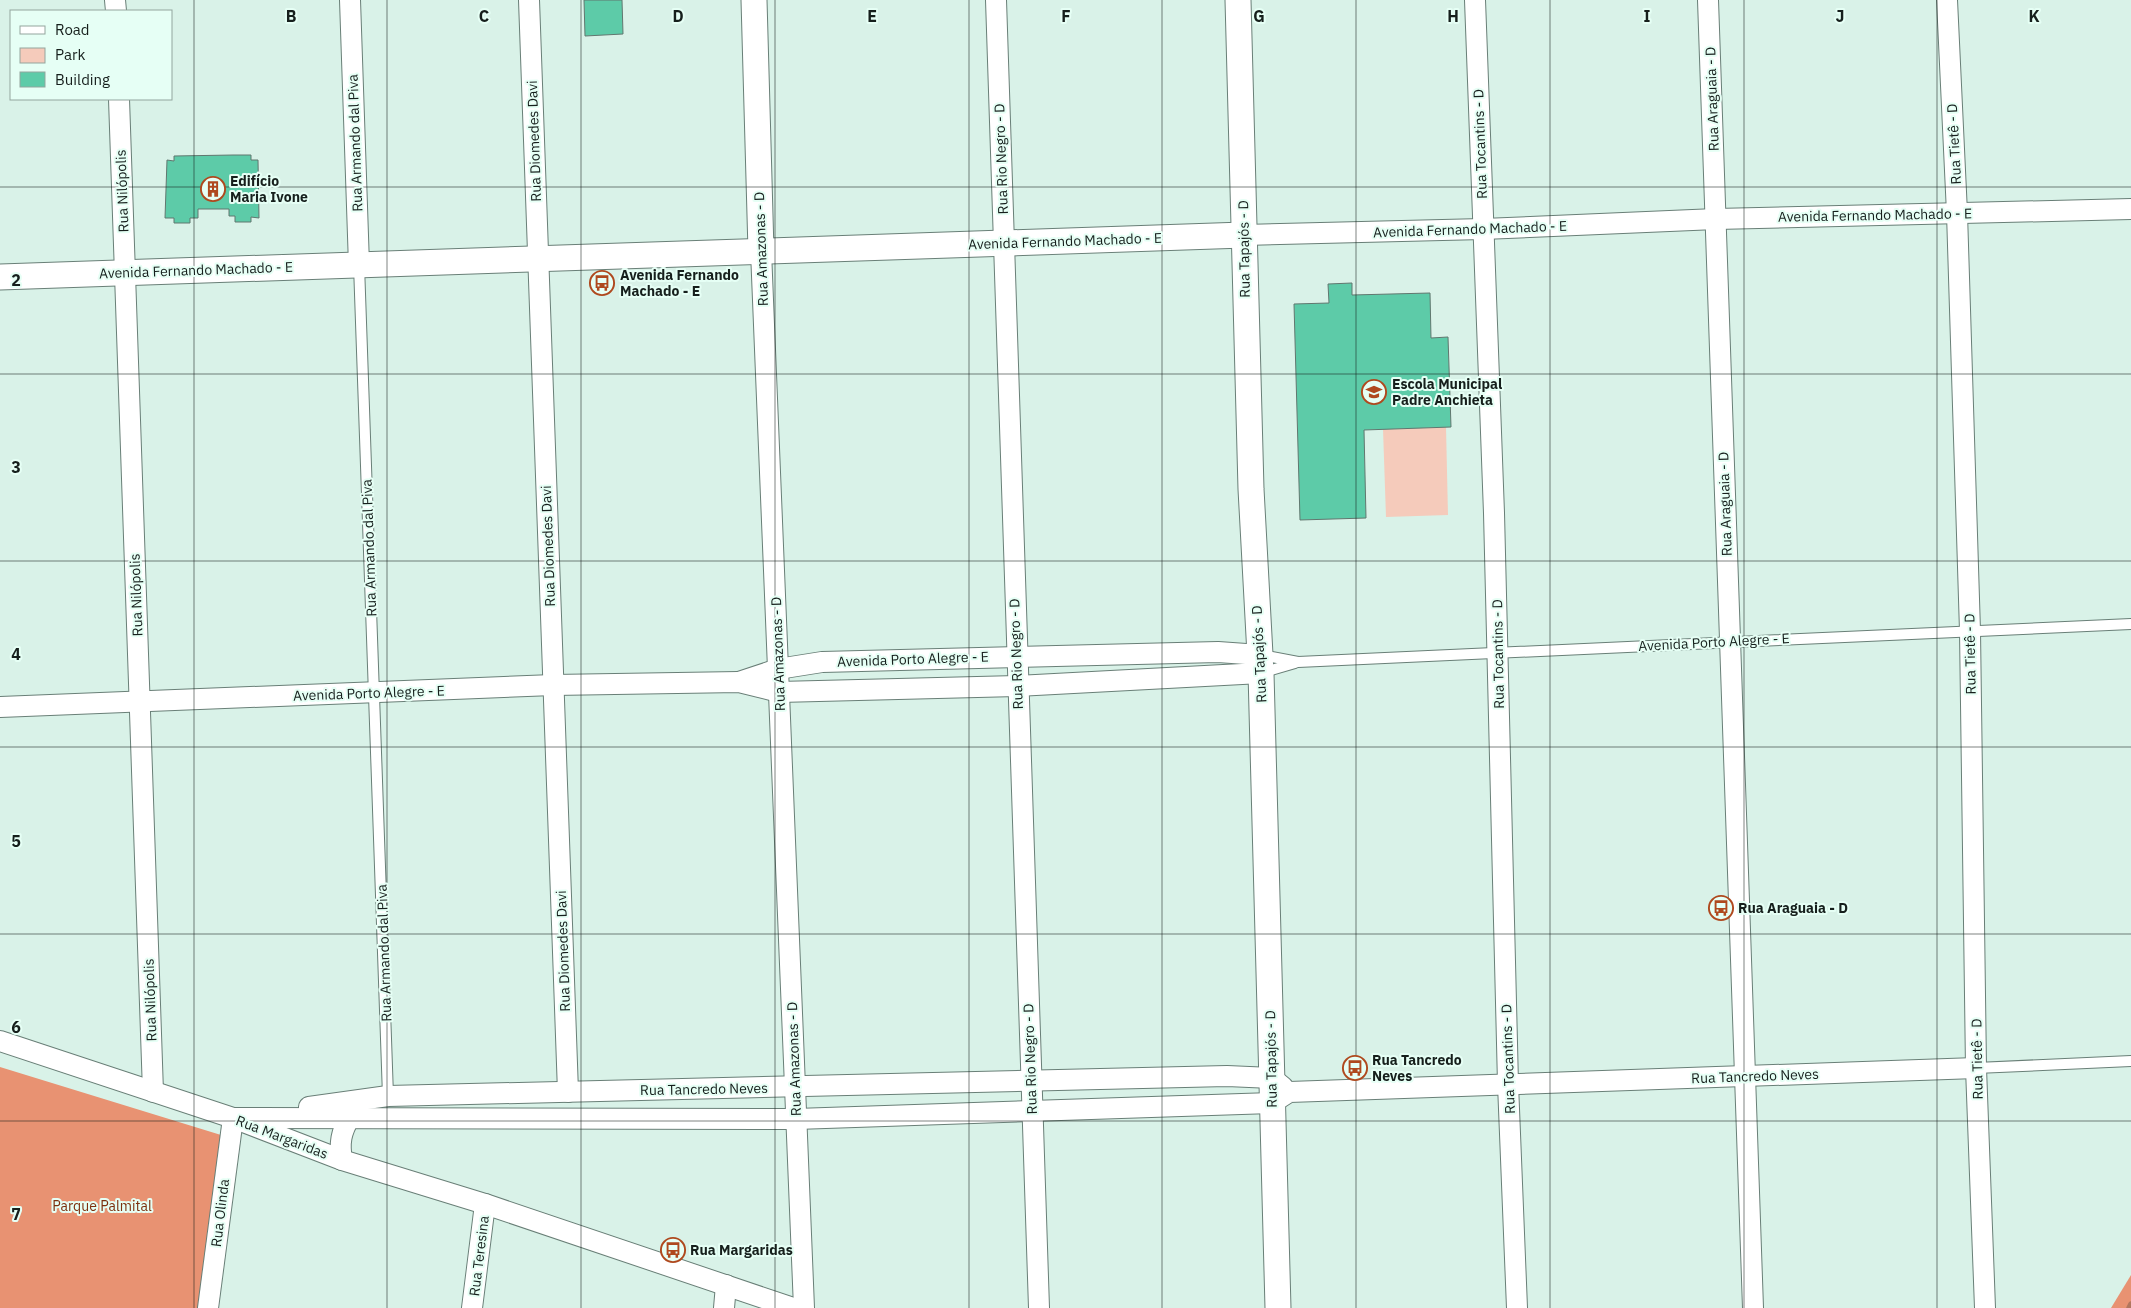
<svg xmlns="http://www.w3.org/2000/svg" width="2131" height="1308" font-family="'IBM Plex Sans',sans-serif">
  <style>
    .green { fill: #f5cbbb }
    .forest { fill: #e89272 }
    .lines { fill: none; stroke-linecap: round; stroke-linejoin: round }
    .stream { stroke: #b1765e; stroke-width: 5.5 }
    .building { fill: #5dcba8; stroke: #61776f }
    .service-casing { stroke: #697f77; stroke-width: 12 }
    .minor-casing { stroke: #697f77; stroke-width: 22 }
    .tertiary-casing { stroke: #697f77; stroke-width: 27 }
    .service { stroke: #fff; stroke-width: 10 }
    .minor { stroke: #fff; stroke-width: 20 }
    .tertiary { stroke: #fff; stroke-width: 25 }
    .grid { fill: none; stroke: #161f1c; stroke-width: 1; stroke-opacity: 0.55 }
    .labels { text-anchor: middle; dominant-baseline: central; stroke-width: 4; stroke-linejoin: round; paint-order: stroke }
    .street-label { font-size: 14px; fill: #161f1c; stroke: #e6fff5 }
    .poi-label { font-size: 14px; font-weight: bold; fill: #161f1c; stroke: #e6fff5; text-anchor: start }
    .park-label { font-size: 14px; fill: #7c300e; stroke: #e6fff5 }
    .grid-label { font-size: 16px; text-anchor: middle; font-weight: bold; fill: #161f1c; stroke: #e6fff5; stroke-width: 4; stroke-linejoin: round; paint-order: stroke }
  </style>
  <rect width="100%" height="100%" fill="#d9f2e8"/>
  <polygon class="green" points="1446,427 1448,515 1386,517 1383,429"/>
  <g class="forest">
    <polygon points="0,1067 221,1135 198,1308 0,1308"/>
    <polygon points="2131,1275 2131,1308 2111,1308"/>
  </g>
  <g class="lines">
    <polyline class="stream" points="2129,1308 2131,1304"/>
  </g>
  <g class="building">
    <polygon points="584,0 622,0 623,34 585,36"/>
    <polygon points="233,155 251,155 251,160 258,160 259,218 251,217 251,222 235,222 235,216 229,216 229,209 198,209 198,218 190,218 190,223 174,223 174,218 165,218 167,160 174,161 174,156"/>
    <polygon points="1352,283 1352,295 1430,293 1431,338 1448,337 1451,427 1364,430 1366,518 1300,520 1294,304 1329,303 1328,284"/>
  </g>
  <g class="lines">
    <defs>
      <g id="service">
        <polyline points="359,265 388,1096"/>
        <polyline points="1261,655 1298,662 2131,624"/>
        <polyline points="1261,673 1295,663"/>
        <polyline points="1976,1068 2131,1061"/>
      </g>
      <g id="minor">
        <polyline points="115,0 116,11"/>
        <polyline points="350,0 359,265"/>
        <polyline points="529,0 568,1092"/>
        <polyline points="996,0 1039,1308"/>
        <polyline points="1475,0 1494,513 1508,1084 1517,1308"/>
        <polyline points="1708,0 1753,1308"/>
        <polyline points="1947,0 1957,213 1970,631 1976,1068 1985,1308"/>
        <polyline points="119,99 153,1092"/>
        <polyline points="1244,235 1483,229 1716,219 2131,209"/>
        <polyline points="761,251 804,1308"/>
        <polyline points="739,682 778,669 822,662 1218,652 1260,655"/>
        <polyline points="0,707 553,685 739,682 779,692 1017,686 1261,673"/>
        <polyline points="0,1041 233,1118 342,1160 485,1204 793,1308"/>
        <polyline points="309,1107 388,1096 1227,1076 1272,1078 1283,1087"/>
        <polyline points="233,1118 796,1119 1272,1103 1289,1092 1976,1068"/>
        <path d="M342 1160C339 1143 341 1132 350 1117"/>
        <polyline points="208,1308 233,1118"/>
        <polyline points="472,1308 485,1204"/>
        <polyline points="724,1308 726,1285"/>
      </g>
      <g id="tertiary">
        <polyline points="754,0 761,251"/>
        <polyline points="1238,0 1251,489 1261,673 1278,1308"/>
        <polyline points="0,277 1244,235"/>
      </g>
    </defs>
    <use href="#service" class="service-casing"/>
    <use href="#minor" class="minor-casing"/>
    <use href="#tertiary" class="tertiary-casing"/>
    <use href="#service" class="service"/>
    <use href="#minor" class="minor"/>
    <use href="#tertiary" class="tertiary"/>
  </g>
  <path class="grid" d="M194 0V1308M387 0V1308M581 0V1308M775 0V1308M969 0V1308M1162 0V1308M1356 0V1308M1550 0V1308M1744 0V1308M1937 0V1308M0 187H2131M0 374H2131M0 561H2131M0 747H2131M0 934H2131M0 1121H2131"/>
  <defs>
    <symbol id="building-ring" viewBox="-11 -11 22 22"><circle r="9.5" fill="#e6fff5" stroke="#af491e" stroke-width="1.5"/><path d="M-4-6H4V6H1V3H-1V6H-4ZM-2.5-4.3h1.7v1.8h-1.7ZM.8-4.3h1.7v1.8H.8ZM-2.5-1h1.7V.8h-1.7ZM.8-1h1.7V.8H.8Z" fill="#af491e"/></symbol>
    <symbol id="bus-ring" viewBox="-11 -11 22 22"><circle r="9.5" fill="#e6fff5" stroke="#af491e" stroke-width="1.5"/><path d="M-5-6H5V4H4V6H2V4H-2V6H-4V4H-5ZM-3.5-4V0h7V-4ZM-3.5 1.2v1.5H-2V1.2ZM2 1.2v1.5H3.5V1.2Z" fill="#af491e"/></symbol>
    <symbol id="school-ring" viewBox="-11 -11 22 22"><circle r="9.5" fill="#e6fff5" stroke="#af491e" stroke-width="1.5"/><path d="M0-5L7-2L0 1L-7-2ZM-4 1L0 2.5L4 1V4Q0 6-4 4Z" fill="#af491e"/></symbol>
  </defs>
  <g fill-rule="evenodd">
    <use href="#building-ring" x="199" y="175" width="28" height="28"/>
    <use href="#bus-ring" x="588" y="269" width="28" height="28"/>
    <use href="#school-ring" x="1360" y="378" width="28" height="28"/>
    <use href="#bus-ring" x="1707" y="894" width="28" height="28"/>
    <use href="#bus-ring" x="1341" y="1054" width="28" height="28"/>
    <use href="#bus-ring" x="659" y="1236" width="28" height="28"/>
  </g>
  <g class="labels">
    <g class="street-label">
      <text transform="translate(1712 99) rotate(-92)">Rua Araguaia - D</text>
      <text transform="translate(534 141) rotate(-92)">Rua Diomedes Davi</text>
      <text transform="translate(355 143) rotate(-92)">Rua Armando dal Piva</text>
      <text transform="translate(1480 144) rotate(-92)">Rua Tocantins - D</text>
      <text transform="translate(1954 144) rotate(-93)">Rua Tietê - D</text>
      <text transform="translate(1001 159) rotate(-92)">Rua Rio Negro - D</text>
      <text transform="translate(122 191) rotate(-92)">Rua Nilópolis</text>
      <text transform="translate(1875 215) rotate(-1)">Avenida Fernando Machado - E</text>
      <text transform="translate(1470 229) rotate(-2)">Avenida Fernando Machado - E</text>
      <text transform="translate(1065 241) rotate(-2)">Avenida Fernando Machado - E</text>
      <text transform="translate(761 249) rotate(-92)">Rua Amazonas - D</text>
      <text transform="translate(1244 249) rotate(-91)">Rua Tapajós - D</text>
      <text transform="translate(196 270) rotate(-2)">Avenida Fernando Machado - E</text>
      <text transform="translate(1725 504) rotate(-92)">Rua Araguaia - D</text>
      <text transform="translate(548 546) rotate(-92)">Rua Diomedes Davi</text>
      <text transform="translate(369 548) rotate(-92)">Rua Armando dal Piva</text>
      <text transform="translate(136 595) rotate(-92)">Rua Nilópolis</text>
      <text transform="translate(1714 642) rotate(-3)">Avenida Porto Alegre - E</text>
      <text transform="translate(778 654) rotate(-92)">Rua Amazonas - D</text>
      <text transform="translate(1016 654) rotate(-92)">Rua Rio Negro - D</text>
      <text transform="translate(1259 654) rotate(-93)">Rua Tapajós - D</text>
      <text transform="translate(1498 654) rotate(-91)">Rua Tocantins - D</text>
      <text transform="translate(1970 654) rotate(-91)">Rua Tietê - D</text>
      <text transform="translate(913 659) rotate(-2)">Avenida Porto Alegre - E</text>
      <text transform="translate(369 693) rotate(-2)">Avenida Porto Alegre - E</text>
      <text transform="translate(563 951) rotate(-92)">Rua Diomedes Davi</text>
      <text transform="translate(384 953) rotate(-92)">Rua Armando dal Piva</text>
      <text transform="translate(150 1000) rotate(-92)">Rua Nilópolis</text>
      <text transform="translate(794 1059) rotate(-92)">Rua Amazonas - D</text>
      <text transform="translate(1030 1059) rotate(-92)">Rua Rio Negro - D</text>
      <text transform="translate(1271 1059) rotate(-91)">Rua Tapajós - D</text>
      <text transform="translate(1508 1059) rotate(-92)">Rua Tocantins - D</text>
      <text transform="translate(1977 1059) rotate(-91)">Rua Tietê - D</text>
      <text transform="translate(1755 1076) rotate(-2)">Rua Tancredo Neves</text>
      <text transform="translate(704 1089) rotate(-1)">Rua Tancredo Neves</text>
      <text transform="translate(282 1137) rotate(21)">Rua Margaridas</text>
      <text transform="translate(220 1213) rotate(-83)">Rua Olinda</text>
      <text transform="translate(479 1256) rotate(-83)">Rua Teresina</text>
    </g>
    <g class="poi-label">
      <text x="230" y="181">Edifício<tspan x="230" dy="16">Maria Ivone</tspan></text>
      <text x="620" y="275">Avenida Fernando<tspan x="620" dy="16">Machado - E</tspan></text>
      <text x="1392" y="384">Escola Municipal<tspan x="1392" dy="16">Padre Anchieta</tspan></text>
      <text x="1738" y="908">Rua Araguaia - D</text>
      <text x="1372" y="1060">Rua Tancredo<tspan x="1372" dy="16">Neves</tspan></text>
      <text x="690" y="1250">Rua Margaridas</text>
    </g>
    <g class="park-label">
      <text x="102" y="1206">Parque Palmital</text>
    </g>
  </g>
  <g class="grid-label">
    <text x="291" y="22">B</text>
    <text x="484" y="22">C</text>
    <text x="678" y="22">D</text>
    <text x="872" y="22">E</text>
    <text x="1066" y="22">F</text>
    <text x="1259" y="22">G</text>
    <text x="1453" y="22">H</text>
    <text x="1647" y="22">I</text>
    <text x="1840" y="22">J</text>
    <text x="2034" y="22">K</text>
    <text x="16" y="286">2</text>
    <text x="16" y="473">3</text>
    <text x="16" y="660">4</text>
    <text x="16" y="847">5</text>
    <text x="16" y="1033">6</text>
    <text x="16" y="1220">7</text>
  </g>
  <rect x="10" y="10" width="162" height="90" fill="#e6fff5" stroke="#93a59e"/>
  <rect x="20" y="26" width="25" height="8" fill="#ffffff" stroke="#93a59e"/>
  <text x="55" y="35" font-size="15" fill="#161f1c">Road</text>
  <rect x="20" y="48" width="25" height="15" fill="#f5cbbb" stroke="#93a59e"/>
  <text x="55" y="60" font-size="15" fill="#161f1c">Park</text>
  <rect x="20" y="72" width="25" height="15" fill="#5dcba8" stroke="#93a59e"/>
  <text x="55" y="85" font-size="15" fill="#161f1c">Building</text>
</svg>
